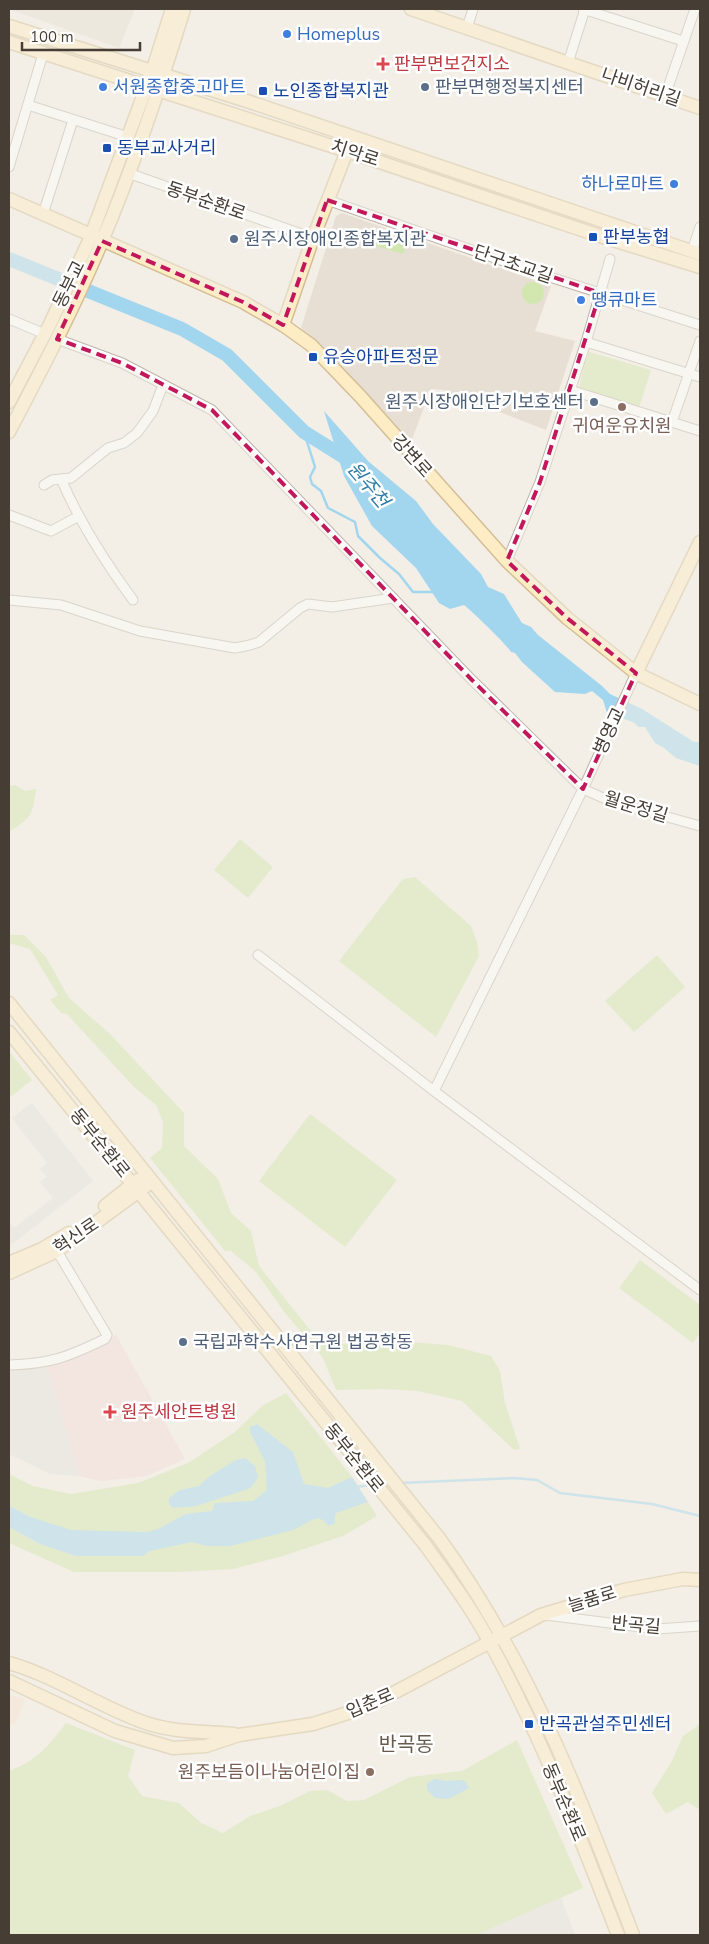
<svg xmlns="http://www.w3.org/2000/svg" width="709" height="1944" font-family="'Nunito Sans','Noto Sans KR',sans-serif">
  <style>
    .residential { fill: #e7dfd4 }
    .commercial { fill: #f5e3d1 }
    .medical { fill: #f3dbd9 }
    .green { fill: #d2e7af }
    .parking { fill: #e4e1de }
    .water { fill: #a2d6ef }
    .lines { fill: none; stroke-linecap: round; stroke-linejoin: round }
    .stream { stroke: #a2d6ef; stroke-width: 2.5 }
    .river { stroke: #a2d6ef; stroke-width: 14 }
    .street-casing { stroke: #beb5a9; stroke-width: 11 }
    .secondary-casing { stroke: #d3be96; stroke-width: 15 }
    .street { stroke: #fff; stroke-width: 9 }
    .secondary { stroke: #feecc5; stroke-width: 12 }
    .marked { fill: none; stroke: #c2185b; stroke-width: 4; stroke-dasharray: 10 6; stroke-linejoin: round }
    .shop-dot { fill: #3f7fe0; stroke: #fff; stroke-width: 2 }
    .health-dot { fill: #e0444e; stroke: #fff; stroke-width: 2 }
    .service-dot { fill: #5c6f8a; stroke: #fff; stroke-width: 2 }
    .transit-dot { fill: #1a4fb4; stroke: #fff; stroke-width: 2 }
    .education-dot { fill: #8d6e63; stroke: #fff; stroke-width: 2 }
    .labels { text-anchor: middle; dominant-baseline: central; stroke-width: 5; stroke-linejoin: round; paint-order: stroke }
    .shop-label { font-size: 18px; fill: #366cbe; stroke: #fff; text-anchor: start }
    .health-label { font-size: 18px; fill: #be3a42; stroke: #fff; text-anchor: start }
    .service-label { font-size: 18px; fill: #4e5e75; stroke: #fff; text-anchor: start }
    .street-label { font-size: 18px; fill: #463e35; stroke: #fff }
    .transit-label { font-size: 18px; fill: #164399; stroke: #fff; text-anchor: start }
    .education-label { font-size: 18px; fill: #785e54; stroke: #fff }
    .water-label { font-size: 19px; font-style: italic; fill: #2e7ea8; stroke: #fff }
    .quarter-label { font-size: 20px; fill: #685b4d; stroke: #fff }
  </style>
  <rect width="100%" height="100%" fill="#f3eee6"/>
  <g class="residential">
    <polygon points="9,9 135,9 119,48"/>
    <polygon points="342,213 551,286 535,331 575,341 546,430 443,390 431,389 411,442 301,328 336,216"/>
  </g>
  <polygon class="commercial" points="9,1695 25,1699 16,1723 9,1726"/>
  <polygon class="medical" points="116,1335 185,1459 146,1476 101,1481 79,1476 47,1366 58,1364"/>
  <g class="green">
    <polygon points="363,229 407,243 403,254 360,241"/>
    <circle cx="533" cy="293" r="11"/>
    <polygon points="590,352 651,370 639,408 579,389 585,355"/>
    <path d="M15 785 25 791 36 789C32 816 33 816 9 832V786Z"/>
    <polygon points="240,839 273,867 248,898 214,870"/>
    <polygon points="415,877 471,926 477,942 479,956 436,1037 339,961 403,879"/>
    <polygon points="9,935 24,935 46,957 69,998 109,1033 184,1113 184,1146 218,1179 231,1213 251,1231 259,1266 322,1345 395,1341 448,1345 491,1356 500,1371 505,1403 520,1449 514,1450 462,1401 417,1391 385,1389 336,1390 323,1358 285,1313 256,1272 231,1251 225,1251 150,1158 162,1148 163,1122 156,1105 133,1086 67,1014 61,1013 50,1000 58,995 30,949 9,943"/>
    <polygon points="657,955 685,987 634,1032 605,1001"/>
    <polygon points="9,1051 32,1080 9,1098"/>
    <polygon points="310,1114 397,1180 345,1247 259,1181"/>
    <polygon points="640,1260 700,1305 700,1333 693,1343 619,1288"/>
    <polygon points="286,1393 352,1477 377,1516 343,1536 283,1556 233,1569 180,1572 74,1572 9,1543 9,1527 40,1544 73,1554 31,1517 9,1506 9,1474 33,1486 71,1494 138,1483 188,1463 235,1432 262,1406"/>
    <path d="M66 1723 135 1750 128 1776 142 1796 179 1803 201 1823 223 1833 250 1816 280 1806 310 1791 327 1790 347 1801 364 1800 410 1777 462 1771 517 1740 583 1888 477 1935H9V1771C36 1761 49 1746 66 1723Z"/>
    <polygon points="700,1724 700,1810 688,1802 666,1814 652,1793 672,1761 683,1736"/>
  </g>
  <g class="parking">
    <polygon points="32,1103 93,1181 12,1244 9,1241 9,1222 14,1228 53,1198 40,1182 47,1177 40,1169 47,1163 12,1118"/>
    <polygon points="47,1366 79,1476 50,1474 9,1454 9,1368"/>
    <polygon points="561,1898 575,1935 477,1935"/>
  </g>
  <g class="water">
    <path d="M324 411 368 461 416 501 433 524 481 574 488 587 504 594 522 623 531 627 538 635 602 686 610 694 642 709 694 742H700V766L676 758 664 748 655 743 645 727H639L633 722 607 713 603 700 592 691 585 694 555 692 522 662 515 653 511 652C508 646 472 611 464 605L450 609 439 603 416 568 372 526 344 476Z"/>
    <polygon points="257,1424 293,1452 304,1484 328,1488 352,1477 368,1502 336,1513 335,1516 335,1523 328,1526 324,1521 319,1518 312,1520 293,1530 230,1546 207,1546 192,1542 150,1551 143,1556 76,1556 40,1544 9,1527 9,1506 31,1517 71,1530 147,1532 158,1529 186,1514 212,1511 215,1503 253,1501 267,1490 265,1461 250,1432 250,1427"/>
    <polygon points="245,1458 255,1466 258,1477 251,1488 196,1506 173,1508 169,1504 169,1498 180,1490 199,1486 210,1476 236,1460"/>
    <polygon points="435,1779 447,1781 464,1780 469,1788 449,1799 435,1798 427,1790 427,1783"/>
  </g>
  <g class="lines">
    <g class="stream">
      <polyline points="304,432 315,467 310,477 312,484 321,491 328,508 355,522 358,536 380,558 399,574 413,592 435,592"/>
      <polyline points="400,1483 514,1478 537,1480 560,1493 652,1504 700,1516"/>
      <polyline points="355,1487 372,1485"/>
    </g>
    <polyline class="river" points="9,259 182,329 227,355 304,432 352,462"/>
    <defs>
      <g id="street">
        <polyline points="583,9 683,41"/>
        <polyline points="467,28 473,9"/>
        <polyline points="568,63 585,9"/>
        <polyline points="665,96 695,9"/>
        <polyline points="28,105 128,137"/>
        <polyline points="9,167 43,54"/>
        <polyline points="128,173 313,238"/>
        <polyline points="327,200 553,278 700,325"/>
        <polyline points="43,214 73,120"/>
        <polyline points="692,251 700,227"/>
        <polyline points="9,319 45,334"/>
        <polyline points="57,339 122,363 212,410 472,680 583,789 610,801 700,826"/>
        <polyline points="586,342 700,377"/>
        <polyline points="570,390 700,431"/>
        <polyline points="672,422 700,341"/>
        <path d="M61 479C80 523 105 562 133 600"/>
        <polyline points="44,485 52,480 71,478 108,448 124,443 137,433 153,411 163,385"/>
        <polyline points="9,515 51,531 79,516"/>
        <polyline points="507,561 540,482 586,342 610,259"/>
        <polyline points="9,600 61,605 140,631 235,648 250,645 259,642 300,608 308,604 332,607 393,598"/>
        <polyline points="636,673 583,789 434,1091 700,1290"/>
        <polyline points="258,955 434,1091"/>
        <path d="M9 1365C50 1364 68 1357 105 1339L107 1335 57 1251"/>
        <polyline points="546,1615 657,1629 700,1626"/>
      </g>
      <g id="secondary">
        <polyline points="411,9 700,108"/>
        <polyline points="9,26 250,102 700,254"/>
        <polyline points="9,42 347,151 600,236 700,267"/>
        <polyline points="9,199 243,302 283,325 311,345 360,396 507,561 567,618 636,673 700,704"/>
        <polyline points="283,325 313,238 347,151"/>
        <polyline points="9,402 49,326 89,241 152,72 172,9"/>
        <path d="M9 432C42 369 75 306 102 241 134 166 160 87 184 9"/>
        <polyline points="636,673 700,542"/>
        <path d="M9 1003 439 1538C529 1662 579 1794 633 1935"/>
        <path d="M9 1032 426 1546C448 1577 471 1607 489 1641 540 1733 580 1837 618 1935"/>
        <polyline points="105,1206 138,1180"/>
        <polyline points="9,1263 42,1249 69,1233"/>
        <polyline points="9,1273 57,1251 146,1186"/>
        <path d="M9 1663C55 1676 98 1706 143 1722 173 1733 203 1731 234 1734"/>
        <polyline points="9,1681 115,1731 173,1748 206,1746 239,1735 313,1724 367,1707 541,1615 624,1590 683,1579 700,1580"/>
      </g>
    </defs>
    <use href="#street" class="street-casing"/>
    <use href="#secondary" class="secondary-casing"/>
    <use href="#street" class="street"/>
    <use href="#secondary" class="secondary"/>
  </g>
  <path d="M0 0H709V1944H0ZM327 200 600 293 540 482 507 561 567 618 636 673 583 789 472 680 212 410 122 363 57 339 102 241 243 302 283 325Z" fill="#f3eee6" fill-opacity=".55" fill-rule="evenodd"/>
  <path class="marked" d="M327 200 600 293 540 482 507 561 567 618 636 673 583 789 472 680 212 410 122 363 57 339 102 241 243 302 283 325Z"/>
  <g class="shop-dot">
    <circle cx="287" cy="34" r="5"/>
    <circle cx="103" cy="87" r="5"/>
    <circle cx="674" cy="184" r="5"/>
    <circle cx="581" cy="300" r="5"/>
  </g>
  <g class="health-dot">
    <path d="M380.5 56.5h5v5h5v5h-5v5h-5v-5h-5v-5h5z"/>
    <path d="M107.5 1404.5h5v5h5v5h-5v5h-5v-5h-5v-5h5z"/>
  </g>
  <g class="service-dot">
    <circle cx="425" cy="87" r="5"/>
    <circle cx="234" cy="239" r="5"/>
    <circle cx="594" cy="402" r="5"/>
    <circle cx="183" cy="1342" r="5"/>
  </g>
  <g class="transit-dot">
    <rect x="258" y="86" width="10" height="10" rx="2.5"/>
    <rect x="102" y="143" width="10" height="10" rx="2.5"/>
    <rect x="588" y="232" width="10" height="10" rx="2.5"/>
    <rect x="308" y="352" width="10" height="10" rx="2.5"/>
    <rect x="524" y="1719" width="10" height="10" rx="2.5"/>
  </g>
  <g class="education-dot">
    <circle cx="622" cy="407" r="5"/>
    <circle cx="370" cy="1772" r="5"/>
  </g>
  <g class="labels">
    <g class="shop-label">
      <text x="297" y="34">Homeplus</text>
      <text x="113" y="87">서원종합중고마트</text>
      <text x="664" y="184" text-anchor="end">하나로마트</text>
      <text x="591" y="300">땡큐마트</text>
    </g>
    <g class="health-label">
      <text x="394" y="64">판부면보건지소</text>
      <text x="121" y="1412">원주세안트병원</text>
    </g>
    <g class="service-label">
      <text x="435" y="87">판부면행정복지센터</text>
      <text x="244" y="239">원주시장애인종합복지관</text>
      <text x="584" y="402" text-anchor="end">원주시장애인단기보호센터</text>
      <text x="193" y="1342">국립과학수사연구원 법공학동</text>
    </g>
    <g class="street-label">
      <text transform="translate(641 87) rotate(19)">나비허리길</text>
      <text transform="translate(355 153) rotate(18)">치악로</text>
      <text transform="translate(206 201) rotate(19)">동부순환로</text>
      <text transform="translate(513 264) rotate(19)">단구초교길</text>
      <text transform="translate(69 284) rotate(-64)">동부교</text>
      <text transform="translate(412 456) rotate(48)">강변로</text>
      <text transform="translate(609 731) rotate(-65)">병영교</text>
      <text transform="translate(636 807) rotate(17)">월운정길</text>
      <text transform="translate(100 1143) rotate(51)">동부순환로</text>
      <text transform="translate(76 1236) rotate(-34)">혁신로</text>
      <text transform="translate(354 1458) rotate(51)">동부순환로</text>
      <text transform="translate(592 1599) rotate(-17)">늘품로</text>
      <text transform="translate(636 1625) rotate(5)">반곡길</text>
      <text transform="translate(370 1703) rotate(-23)">입춘로</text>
      <text transform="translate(564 1802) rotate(67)">동부순환로</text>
    </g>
    <g class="transit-label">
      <text x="273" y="91">노인종합복지관</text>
      <text x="117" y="148">동부교사거리</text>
      <text x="603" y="237">판부농협</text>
      <text x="323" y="357">유승아파트정문</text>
      <text x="539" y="1724">반곡관설주민센터</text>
    </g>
    <g class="education-label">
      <text x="622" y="426">귀여운유치원</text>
      <text x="360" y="1772" text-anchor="end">원주보듬이나눔어린이집</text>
    </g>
    <g class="water-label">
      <text transform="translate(368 485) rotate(50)">원주천</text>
    </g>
    <g class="quarter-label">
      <text x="406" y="1744">반곡동</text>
    </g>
  </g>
  <rect width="709" height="1944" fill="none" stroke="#463e35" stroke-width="20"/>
  <path d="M22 42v8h118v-8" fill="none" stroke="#463e35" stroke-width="2.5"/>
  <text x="30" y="42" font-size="15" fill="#463e35" stroke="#ffffff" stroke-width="4" paint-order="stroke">100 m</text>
</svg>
